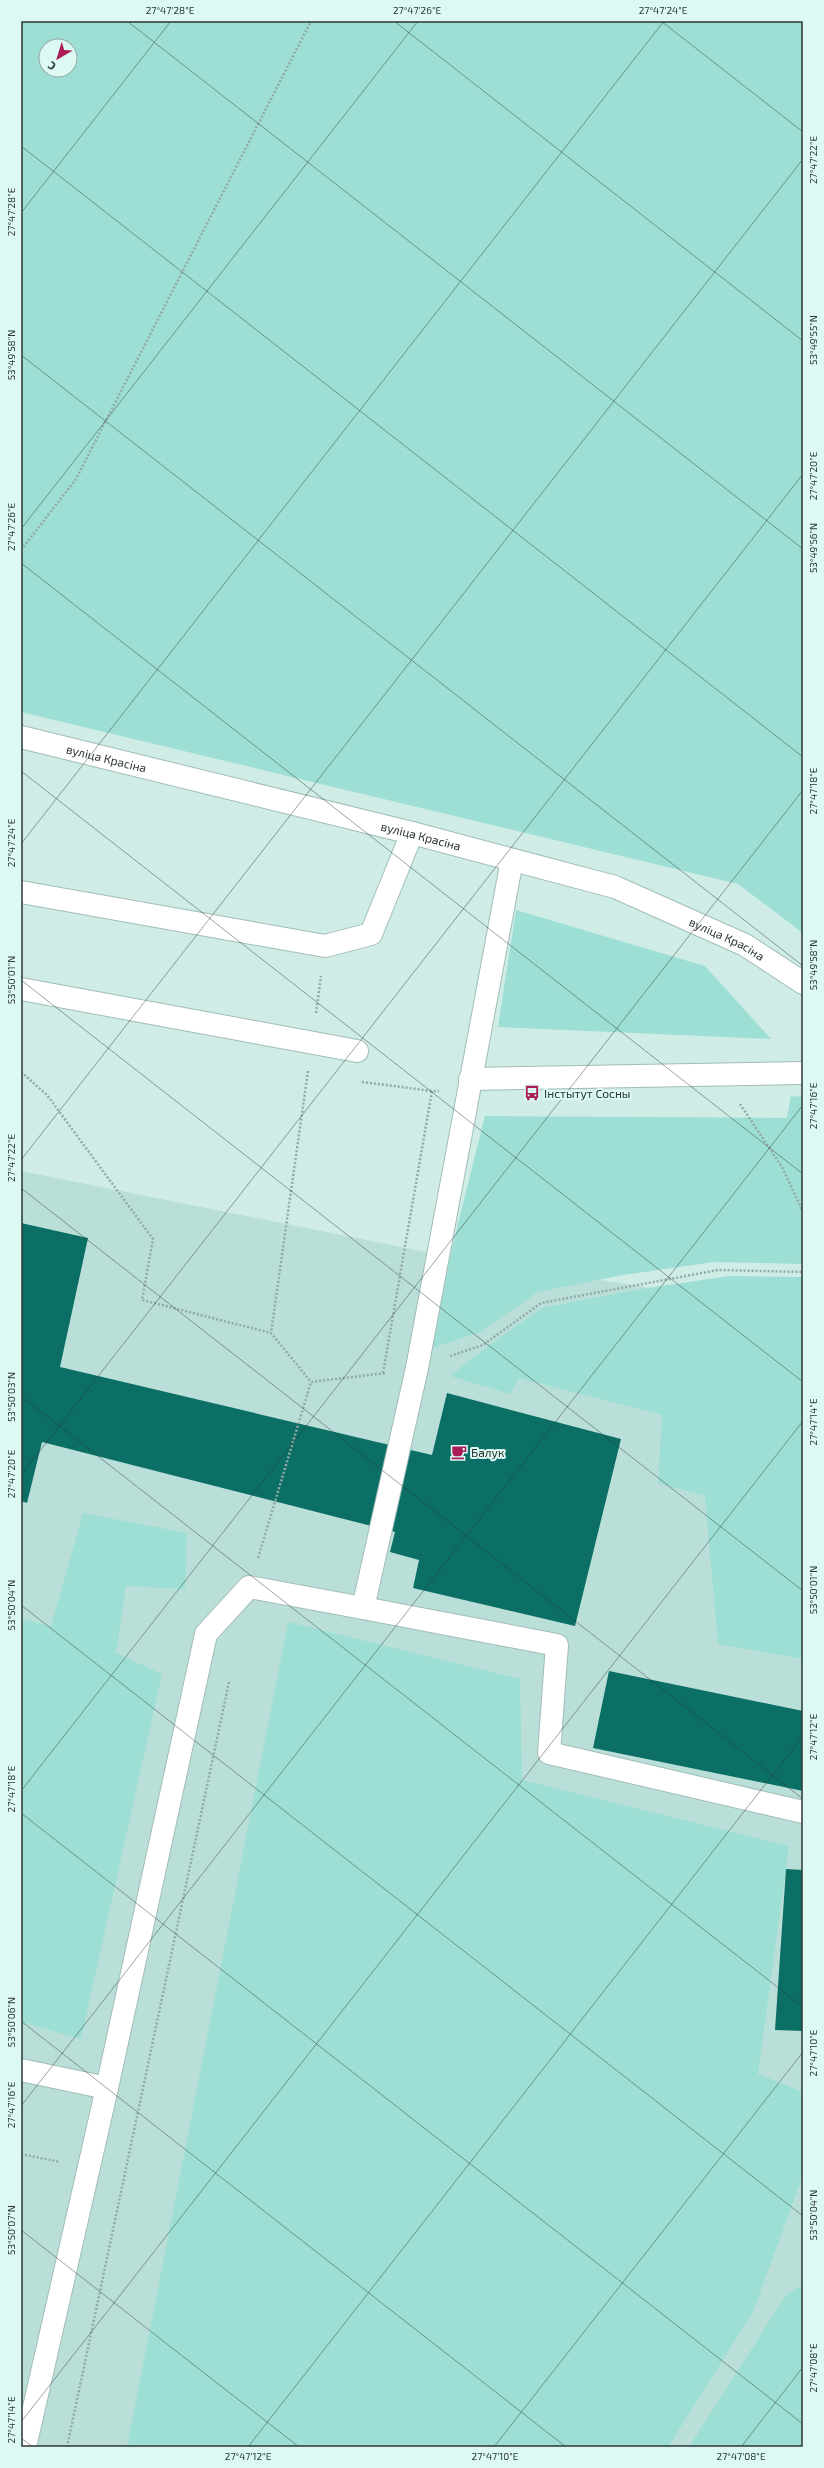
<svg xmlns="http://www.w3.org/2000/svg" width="824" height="2468" font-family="'Exo 2',sans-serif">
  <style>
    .built { fill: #badfd9 }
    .green { fill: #9ddfd4; fill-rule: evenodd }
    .building { fill: #0c6f65 }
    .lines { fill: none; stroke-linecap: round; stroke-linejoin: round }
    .minor-casing { stroke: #a1bdb8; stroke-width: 24 }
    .path { stroke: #93a9a6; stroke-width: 2.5; stroke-dasharray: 2 2; stroke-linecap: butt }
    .minor { stroke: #fff; stroke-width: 22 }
    .ticks { fill: none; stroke: #2b3634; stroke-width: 1; stroke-opacity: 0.45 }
    .labels { text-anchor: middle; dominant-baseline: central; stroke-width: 4; stroke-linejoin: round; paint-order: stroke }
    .street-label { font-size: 12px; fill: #2b3634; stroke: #dcf9f4 }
    .poi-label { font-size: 12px; fill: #2b3634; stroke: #dcf9f4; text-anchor: start }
    .neatline { fill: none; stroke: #2b3634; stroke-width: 1.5 }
    .ticks-label { font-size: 10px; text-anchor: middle; fill: #2b3634 }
  </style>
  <rect width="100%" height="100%" fill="#cfece7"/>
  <polygon class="built" points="21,1171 456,1258 803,1311 803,2447 21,2447"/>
  <g class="green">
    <path d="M21 21H803V933L738 884 21 712ZM46 46H70V70H46Z"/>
    <polygon points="516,910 705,966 771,1039 498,1027"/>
    <polygon points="791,1096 803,1097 803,1264 714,1262 623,1275 538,1292 480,1332 433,1348 452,1248 485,1116 787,1118"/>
    <polygon points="729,1276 803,1277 803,1659 718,1644 705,1496 658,1483 662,1415 519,1378 510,1394 450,1376 484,1349 542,1308 635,1290"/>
    <polygon points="83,1513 187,1533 185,1589 126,1586 116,1653 162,1674 81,2039 21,2022 21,1619 51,1626"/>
    <polygon points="288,1622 520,1679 522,1780 789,1846 758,2074 803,2092 803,2175 753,2312 668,2447 127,2447"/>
    <polygon points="803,2284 803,2447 689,2447 786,2295"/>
  </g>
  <g class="building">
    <polygon points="21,1223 88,1238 60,1367 432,1455 447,1393 621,1439 575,1626 413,1588 419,1560 390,1552 395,1532 42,1442 27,1503 21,1501"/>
    <polygon points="609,1671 803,1711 803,1791 593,1748"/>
    <polygon points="786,1869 803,1870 803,2031 775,2030"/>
  </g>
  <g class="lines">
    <defs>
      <g id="minor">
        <path id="s1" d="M21 737 412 833 615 887 745 945 803 983"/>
        <polyline points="21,892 325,946 371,934 412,833"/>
        <polyline points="21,989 357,1051"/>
        <polyline points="470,1079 803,1073"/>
        <polyline points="363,1608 557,1645 549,1753 803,1812"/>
        <polyline points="21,2070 107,2088"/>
        <polyline points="25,2447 107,2088 206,1634 249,1587 363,1608 417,1368 512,860"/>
      </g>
    </defs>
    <use href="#minor" class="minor-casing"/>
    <g class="path">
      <polyline points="21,550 76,479 311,21"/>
      <polyline points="316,1013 321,976"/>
      <polyline points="308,1071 271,1333 311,1382"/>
      <polyline points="21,1072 47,1095 153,1239 142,1300 271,1333"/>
      <polyline points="362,1082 432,1091"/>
      <polyline points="740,1104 782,1167 803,1212"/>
      <polyline points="450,1356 483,1345 541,1303 718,1270 803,1272"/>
      <polyline points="383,1373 432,1091 439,1091"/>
      <polyline points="258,1558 311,1382 386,1373"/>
      <polyline points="21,2154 60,2162"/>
      <polyline points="67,2447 229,1682"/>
    </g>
    <use href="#minor" class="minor"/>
  </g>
  <path class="ticks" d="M127 21 803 549M394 21 803 341M661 21 803 132M21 146 803 757M21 213 171 21M21 355 803 966M21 529 418 21M21 563 803 1174M21 771 803 1382M21 844 664 21M21 980 803 1591M21 1160 803 159M21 1188 803 1799M21 1396 803 2007M21 1475 803 474M21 1605 803 2216M21 1791 803 790M21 1813 803 2424M21 2021 566 2447M21 2106 803 1105M21 2230 299 2447M21 2422 803 1421M21 2438 33 2447M248 2447 803 1736M494 2447 803 2052M741 2447 803 2367"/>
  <defs>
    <symbol id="bus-bare" viewBox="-9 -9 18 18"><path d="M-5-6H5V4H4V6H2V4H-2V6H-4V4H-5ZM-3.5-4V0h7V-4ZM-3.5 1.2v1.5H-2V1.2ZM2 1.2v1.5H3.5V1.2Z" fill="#ab1b55" stroke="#dcf9f4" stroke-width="2.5" paint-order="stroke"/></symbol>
    <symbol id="cafe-bare" viewBox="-9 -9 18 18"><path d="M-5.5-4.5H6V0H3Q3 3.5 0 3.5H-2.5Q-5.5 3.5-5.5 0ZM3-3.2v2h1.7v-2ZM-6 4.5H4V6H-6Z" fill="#ab1b55" stroke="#dcf9f4" stroke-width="2.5" paint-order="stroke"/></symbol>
  </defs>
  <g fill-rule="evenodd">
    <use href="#bus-bare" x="521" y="1082" width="22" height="22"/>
    <use href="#cafe-bare" x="448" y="1441" width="22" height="22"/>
  </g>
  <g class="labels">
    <g class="street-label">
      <text stroke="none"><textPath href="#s1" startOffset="88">вуліца Красіна</textPath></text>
      <text stroke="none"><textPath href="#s1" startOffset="412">вуліца Красіна</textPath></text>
      <text stroke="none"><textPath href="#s1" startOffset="736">вуліца Красіна</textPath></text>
    </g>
    <g class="poi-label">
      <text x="544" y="1093">Інстытут Сосны</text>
      <text x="471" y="1452">Балук</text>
    </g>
  </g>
  <rect width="824" height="2468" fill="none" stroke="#dcf9f4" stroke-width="44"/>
  <g transform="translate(58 58) rotate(218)"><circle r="19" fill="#dcf9f4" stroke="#95aba7"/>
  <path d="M0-3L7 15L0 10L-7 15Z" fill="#ab1b55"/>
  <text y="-6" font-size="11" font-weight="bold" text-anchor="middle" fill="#2b3634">С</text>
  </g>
  <rect x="22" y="22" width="780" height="2424" class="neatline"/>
  <g class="ticks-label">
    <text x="170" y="14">27°47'28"E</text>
    <text x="417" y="14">27°47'26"E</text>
    <text x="663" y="14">27°47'24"E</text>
    <text transform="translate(813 160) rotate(-90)" y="4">27°47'22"E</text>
    <text transform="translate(11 212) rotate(-90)" y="4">27°47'28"E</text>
    <text transform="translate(813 340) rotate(-90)" y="4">53°49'55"N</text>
    <text transform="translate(11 355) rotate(-90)" y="4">53°49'58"N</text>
    <text transform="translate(813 476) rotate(-90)" y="4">27°47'20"E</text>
    <text transform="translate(11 527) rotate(-90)" y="4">27°47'26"E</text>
    <text transform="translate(813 548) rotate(-90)" y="4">53°49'56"N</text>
    <text transform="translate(813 791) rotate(-90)" y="4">27°47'18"E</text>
    <text transform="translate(11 843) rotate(-90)" y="4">27°47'24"E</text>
    <text transform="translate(813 965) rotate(-90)" y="4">53°49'58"N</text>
    <text transform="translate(11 980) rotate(-90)" y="4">53°50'01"N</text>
    <text transform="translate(813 1106) rotate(-90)" y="4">27°47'16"E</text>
    <text transform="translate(11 1158) rotate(-90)" y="4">27°47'22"E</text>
    <text transform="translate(11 1397) rotate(-90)" y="4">53°50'03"N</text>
    <text transform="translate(813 1422) rotate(-90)" y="4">27°47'14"E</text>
    <text transform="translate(11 1474) rotate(-90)" y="4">27°47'20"E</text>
    <text transform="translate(813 1590) rotate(-90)" y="4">53°50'01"N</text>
    <text transform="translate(11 1605) rotate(-90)" y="4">53°50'04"N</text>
    <text transform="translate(813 1737) rotate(-90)" y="4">27°47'12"E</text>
    <text transform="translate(11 1789) rotate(-90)" y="4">27°47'18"E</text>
    <text transform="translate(11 2022) rotate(-90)" y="4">53°50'06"N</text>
    <text transform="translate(813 2053) rotate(-90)" y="4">27°47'10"E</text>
    <text transform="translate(11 2105) rotate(-90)" y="4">27°47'16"E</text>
    <text transform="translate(813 2215) rotate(-90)" y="4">53°50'04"N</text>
    <text transform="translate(11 2230) rotate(-90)" y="4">53°50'07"N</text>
    <text transform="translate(813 2368) rotate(-90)" y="4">27°47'08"E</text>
    <text transform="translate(11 2420) rotate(-90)" y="4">27°47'14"E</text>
    <text x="248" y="2460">27°47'12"E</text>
    <text x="495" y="2460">27°47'10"E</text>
    <text x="741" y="2460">27°47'08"E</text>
  </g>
</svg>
